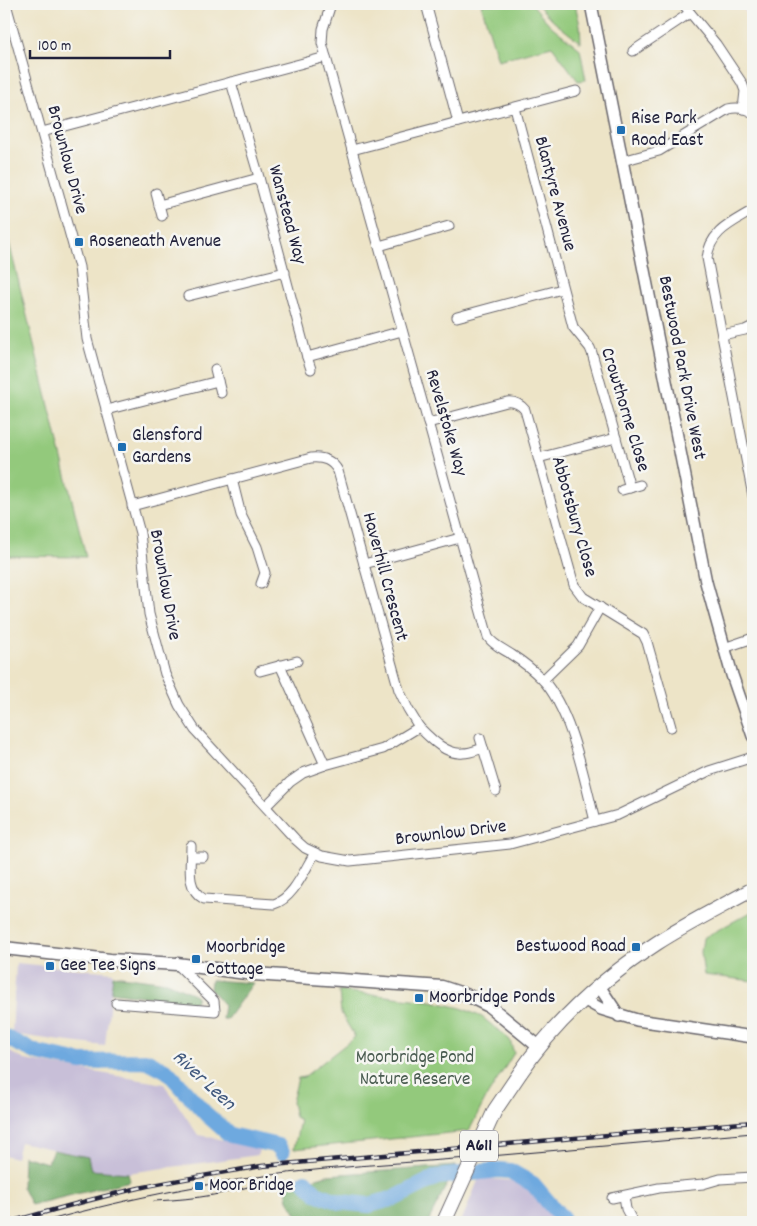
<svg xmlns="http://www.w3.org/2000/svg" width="757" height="1226" font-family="Dekko,sans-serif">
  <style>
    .built { fill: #e7d2ef }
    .industrial { fill: #c8bfd8 }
    .green { fill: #93c97b; stroke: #5a765b }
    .forest { fill: #76ad6b; stroke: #4c6853 }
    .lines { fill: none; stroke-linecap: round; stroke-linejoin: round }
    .river { stroke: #6ea9df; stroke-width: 16 }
    .minor-casing { stroke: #69666c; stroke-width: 11 }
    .tertiary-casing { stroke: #69666c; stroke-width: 14 }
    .secondary-casing { stroke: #69666c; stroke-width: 15 }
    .primary-casing { stroke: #69666c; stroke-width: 16 }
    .minor { stroke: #fff; stroke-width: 9 }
    .tertiary { stroke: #fff; stroke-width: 11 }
    .secondary { stroke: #fff; stroke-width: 12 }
    .primary { stroke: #fff; stroke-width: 14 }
    .tram { stroke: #22223b; stroke-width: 1 }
    .rail-casing { stroke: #22223b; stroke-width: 4.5 }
    .rail { stroke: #f6f6f2; stroke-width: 2.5; stroke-dasharray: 8; stroke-linecap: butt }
    .primary-bridge-casing { stroke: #69666c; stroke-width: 16; stroke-linecap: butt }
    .primary-bridge { stroke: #fff; stroke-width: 14 }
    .poi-dot { fill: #1f6fb2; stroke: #f6f6f2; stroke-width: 2 }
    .labels { text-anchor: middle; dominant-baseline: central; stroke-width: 5; stroke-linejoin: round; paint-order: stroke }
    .shield { fill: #f6f6f2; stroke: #626272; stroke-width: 1 }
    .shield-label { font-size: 18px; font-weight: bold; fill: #22223b }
    .poi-label { font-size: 19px; fill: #22223b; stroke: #f6f6f2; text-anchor: start }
    .street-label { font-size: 19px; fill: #22223b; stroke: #f6f6f2 }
    .park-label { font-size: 19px; fill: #4a5c51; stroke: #f6f6f2 }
    .water-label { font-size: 20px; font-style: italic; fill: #40587d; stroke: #f6f6f2 }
  </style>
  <rect width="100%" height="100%" fill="#f6f6f2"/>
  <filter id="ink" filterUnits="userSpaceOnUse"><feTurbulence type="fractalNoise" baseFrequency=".02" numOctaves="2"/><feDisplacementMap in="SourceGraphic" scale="10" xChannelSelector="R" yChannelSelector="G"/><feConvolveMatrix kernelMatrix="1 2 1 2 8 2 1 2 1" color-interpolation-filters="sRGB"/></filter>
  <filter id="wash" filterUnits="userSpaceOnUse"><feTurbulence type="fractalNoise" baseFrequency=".0096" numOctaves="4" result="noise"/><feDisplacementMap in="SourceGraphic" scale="20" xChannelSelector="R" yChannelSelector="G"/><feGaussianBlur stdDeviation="1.12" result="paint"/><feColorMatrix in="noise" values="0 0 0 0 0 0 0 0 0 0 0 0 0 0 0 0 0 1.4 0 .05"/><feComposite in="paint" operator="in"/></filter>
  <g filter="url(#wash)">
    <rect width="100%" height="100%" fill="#ede4c7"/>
    <polygon class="built" points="740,4 753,4 753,24"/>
    <g class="industrial">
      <polygon points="16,963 113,972 105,1046 62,1041 12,1034"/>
      <polygon points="4,1049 25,1060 164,1084 198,1135 259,1147 258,1155 128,1173 91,1170 88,1157 20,1142 16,1158 4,1155"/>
      <polygon points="479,1178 516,1181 528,1189 556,1222 461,1222"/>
    </g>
    <g class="green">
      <polygon points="481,4 532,4 550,25 580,49 586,80 578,81 552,46 498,60"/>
      <polygon points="537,4 575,4 580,25 581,43 553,21"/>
      <polygon points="4,222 86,557 4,556"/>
      <polygon points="753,911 753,981 704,975 701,952 703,938"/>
      <polygon points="339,991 431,1001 461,1008 482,1017 510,1040 514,1053 486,1098 469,1131 294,1149 300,1120 295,1117 292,1102 298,1078 304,1077 355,1037 341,1013"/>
    </g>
    <g class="forest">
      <polygon points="113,975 167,982 194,994 197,996 195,1002 188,1002 111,992"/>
      <polygon points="211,980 253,983 227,1019 222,1019 224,1005 210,989"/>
      <polygon points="53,1150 88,1157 91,1170 128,1173 130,1181 31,1205 22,1187 23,1156 47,1163"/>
      <polygon points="456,1166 428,1222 301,1222 288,1200 285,1183 313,1179 327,1175"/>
    </g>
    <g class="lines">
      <g class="river">
        <polyline points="4,1037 38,1053 81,1062 148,1061 167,1071 206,1114 230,1135 278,1146 282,1152"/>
        <polyline points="305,1181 316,1193 340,1202 369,1205 395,1198 437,1177 498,1170 510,1171 533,1184 565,1222"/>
      </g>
    </g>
  </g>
  <g filter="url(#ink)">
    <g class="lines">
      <defs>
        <g id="minor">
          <polyline points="6,4 79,267 87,339 140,533 149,614 165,674 179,705 195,730 296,840 305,848 322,856 350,861 510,844 618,815 709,771 753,757"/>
          <path d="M331 4 323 29 322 43 488 637C494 646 504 649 512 655 523 662 533 670 542 679 572 711 584 779 595 821"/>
          <polyline points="426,4 458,122"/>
          <polyline points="683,4 716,44 742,83 745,91 743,109"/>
          <polyline points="633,51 690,13"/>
          <polyline points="231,82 257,170 307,357 402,331"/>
          <polyline points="515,108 573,327 590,348 592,353 630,488"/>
          <polyline points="42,132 326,57"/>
          <polyline points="352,150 576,91"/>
          <path d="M622 161 659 151 728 109C737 107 745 108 753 113"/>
          <polyline points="156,193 162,216"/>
          <polyline points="159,205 259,178"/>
          <path d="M753 210C732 223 710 231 707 258L753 496"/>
          <polyline points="379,246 449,226"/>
          <polyline points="188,296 285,272"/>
          <polyline points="457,317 562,289"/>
          <polyline points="722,335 745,330 753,326"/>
          <polyline points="307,357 311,369"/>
          <polyline points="215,369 221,393"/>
          <polyline points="106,410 218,381"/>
          <path d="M428 423 507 402C515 401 520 404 525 410L574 585 583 597 643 634 647 642 671 727"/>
          <polyline points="538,458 616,438"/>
          <polyline points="232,479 241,515 257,547 265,573 261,584"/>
          <polyline points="622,490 640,485"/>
          <path d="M132 506 311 458C323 457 332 460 338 471L399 690 408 709 419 727 383 749 325 765 303 773 290 782 266 806"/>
          <polyline points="364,564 460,538"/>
          <polyline points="724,648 753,638"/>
          <polyline points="280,665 325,765"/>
          <polyline points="260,671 297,661"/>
          <polyline points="543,680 578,646 600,607"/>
          <path d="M419 727C430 738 446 755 463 753 470 753 477 750 483 748"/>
          <polyline points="480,738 496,791"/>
          <path d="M191 846C191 864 185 889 204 899L274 904C294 898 304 870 315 853"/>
          <polyline points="191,857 203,857"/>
          <polyline points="116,1003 215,1011 214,1001 177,964"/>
          <polyline points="624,1196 626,1209 633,1222"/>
          <polyline points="612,1198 659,1188 703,1184 720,1179 753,1177"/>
        </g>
        <g id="tertiary">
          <polyline points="591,4 706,582 732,675 753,736"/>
          <polyline points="599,986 619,1016"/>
          <polyline points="585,1000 601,1009 637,1020 753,1037"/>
        </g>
        <polyline id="secondary" points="4,948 110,960 177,964 254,974 442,987 469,996 489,1006 538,1046"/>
        <path id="primary" d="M520 1073C555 1021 605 977 657 943 688 923 721 907 753 889"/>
      </defs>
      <use href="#minor" class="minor-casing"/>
      <use href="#tertiary" class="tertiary-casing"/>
      <use href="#secondary" class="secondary-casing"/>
      <use href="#primary" class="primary-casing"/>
      <use href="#minor" class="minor"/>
      <use href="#tertiary" class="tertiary"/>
      <use href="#secondary" class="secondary"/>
      <use href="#primary" class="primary"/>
      <g class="tram">
        <path d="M154 1201C199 1199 228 1194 271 1180"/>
        <path d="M43 1222C135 1196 230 1178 325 1169 372 1164 420 1162 468 1158 563 1150 658 1141 753 1133"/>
      </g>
      <defs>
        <path id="rail" d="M10 1222C53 1210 95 1198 139 1188 180 1179 221 1173 262 1166L753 1122"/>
      </defs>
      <use href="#rail" class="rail-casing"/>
      <use href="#rail" class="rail"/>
      <defs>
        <polyline id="primary-bridge" points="444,1222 495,1110 520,1073"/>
      </defs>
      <use href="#primary-bridge" class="primary-bridge-casing"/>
      <use href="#primary-bridge" class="primary-bridge"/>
    </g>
  </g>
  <g class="poi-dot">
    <rect x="616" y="125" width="10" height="10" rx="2.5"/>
    <rect x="74" y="237" width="10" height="10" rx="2.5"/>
    <rect x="117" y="442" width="10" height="10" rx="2.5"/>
    <rect x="631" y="942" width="10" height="10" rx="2.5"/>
    <rect x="191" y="954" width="10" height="10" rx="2.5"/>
    <rect x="45" y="961" width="10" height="10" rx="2.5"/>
    <rect x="414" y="993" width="10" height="10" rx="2.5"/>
    <rect x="194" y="1181" width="10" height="10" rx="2.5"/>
  </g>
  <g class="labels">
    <rect class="shield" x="460" y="1130.5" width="38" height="31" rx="4"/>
    <g class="shield-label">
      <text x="479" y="1146">A611</text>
    </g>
    <g class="poi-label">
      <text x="631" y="119">Rise Park<tspan x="631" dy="22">Road East</tspan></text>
      <text x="89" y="242">Roseneath Avenue</text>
      <text x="132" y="436">Glensford<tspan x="132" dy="22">Gardens</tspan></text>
      <text x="626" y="947" text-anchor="end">Bestwood Road</text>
      <text x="206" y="948">Moorbridge<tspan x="206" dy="22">Cottage</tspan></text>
      <text x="60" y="966">Gee Tee Signs</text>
      <text x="429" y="998">Moorbridge Ponds</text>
      <text x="209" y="1186">Moor Bridge</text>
    </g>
    <g class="street-label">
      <text transform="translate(66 160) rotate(75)">Brownlow Drive</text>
      <text transform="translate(554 194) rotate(75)">Blantyre Avenue</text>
      <text transform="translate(286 215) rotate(75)">Wanstead Way</text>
      <text transform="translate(681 368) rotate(79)">Bestwood Park Drive West</text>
      <text transform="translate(624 410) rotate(73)">Crowthorne Close</text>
      <text transform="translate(445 423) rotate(74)">Revelstoke Way</text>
      <text transform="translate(573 517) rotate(74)">Abbotsbury Close</text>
      <text transform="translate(384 577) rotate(75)">Haverhill Crescent</text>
      <text transform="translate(164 585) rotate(80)">Brownlow Drive</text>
      <text transform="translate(451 834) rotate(-7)">Brownlow Drive</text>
    </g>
    <g class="park-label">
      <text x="415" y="1058">Moorbridge Pond<tspan x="415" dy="22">Nature Reserve</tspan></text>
    </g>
    <g class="water-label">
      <text transform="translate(203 1081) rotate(43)">River Leen</text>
    </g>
  </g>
  <rect width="757" height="1226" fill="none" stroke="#f6f6f2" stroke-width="20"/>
  <path d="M30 50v8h140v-8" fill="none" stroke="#22223b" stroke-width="2.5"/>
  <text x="38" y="50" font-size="15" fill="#22223b" stroke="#f6f6f2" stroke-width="4" paint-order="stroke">100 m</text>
</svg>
